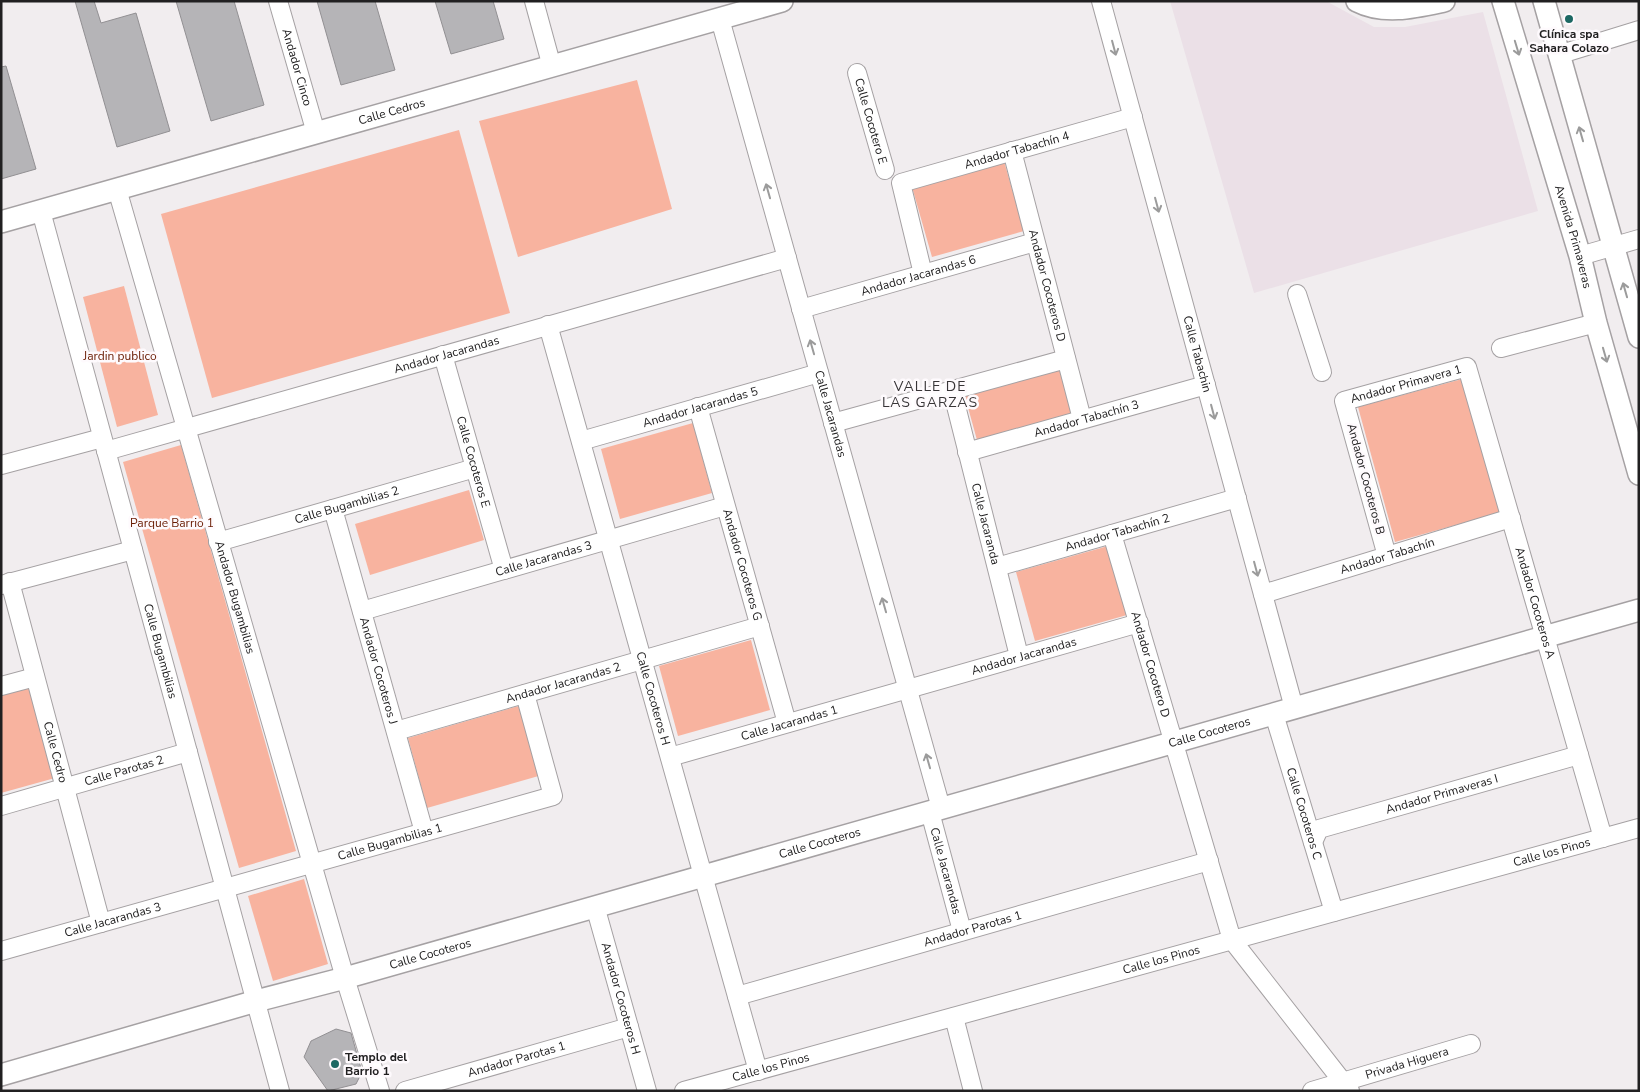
<svg xmlns="http://www.w3.org/2000/svg" width="1640" height="1092" font-family="'Nunito Sans',sans-serif">
  <style>
    .built { fill: #ebe0e7 }
    .green { fill: #f8b39f }
    .building { fill: #b5b4b7; stroke: #929093 }
    .lines { fill: none; stroke-linecap: round; stroke-linejoin: round }
    .minor-casing { stroke: #a5a1a3; stroke-width: 20 }
    .tertiary-casing { stroke: #a5a1a3; stroke-width: 24 }
    .minor { stroke: #fff; stroke-width: 18 }
    .tertiary { stroke: #fff; stroke-width: 21 }
    .oneway { stroke: #9b9b9b }
    .poi-dot { fill: #1c6863; stroke: #fefafd; stroke-width: 2 }
    .labels { text-anchor: middle; dominant-baseline: central; stroke-width: 5; stroke-linejoin: round; paint-order: stroke }
    .poi-label { font-size: 12px; font-weight: bold; fill: #212021; stroke: #fefafd }
    .street-label { font-size: 12px; fill: #212021; stroke: #fefafd }
    .park-label { font-size: 12px; fill: #681a00; stroke: #fefafd }
    .neighbourhood-label { font-size: 14px; letter-spacing: 1px; fill: #383537; stroke: #fefafd }
  </style>
  <rect width="100%" height="100%" fill="#f1edef"/>
  <polygon class="built" points="1170,1 1326,1 1374,27 1405,27 1483,12 1538,211 1254,293"/>
  <g class="green">
    <polygon points="637,80 672,209 518,257 479,121"/>
    <polygon points="459,130 510,313 212,398 161,214"/>
    <polygon points="1004,161 1024,231 932,257 912,187"/>
    <polygon points="124,286 158,415 117,427 83,297"/>
    <polygon points="1062,367 1074,413 977,440 964,393"/>
    <polygon points="1466,378 1502,512 1395,542 1358,407"/>
    <polygon points="693,423 712,493 620,519 601,449"/>
    <polygon points="181,445 296,851 239,868 123,462"/>
    <polygon points="469,490 484,540 370,575 355,524"/>
    <polygon points="1108,546 1127,615 1035,641 1016,572"/>
    <polygon points="751,640 770,710 678,736 659,666"/>
    <polygon points="30,684 55,778 1,793 1,691"/>
    <polygon points="522,705 542,775 427,808 408,738"/>
    <polygon points="304,879 328,964 273,981 248,896"/>
  </g>
  <g class="building">
    <polygon points="75,1 94,1 101,23 136,13 170,131 117,147"/>
    <polygon points="176,1 234,1 264,105 211,121"/>
    <polygon points="317,1 375,1 395,70 341,85"/>
    <polygon points="435,1 493,1 504,39 451,54"/>
    <polygon points="6,66 36,169 1,179 1,67"/>
    <polygon points="336,1029 351,1033 362,1072 356,1084 328,1091 304,1057 311,1041"/>
  </g>
  <g class="lines">
    <defs>
      <g id="minor">
        <path id="s1" d="M278 1 316 133"/>
        <polyline points="534,1 552,67"/>
        <path id="s2" d="M1101 1 1294 708"/>
        <path id="s3" d="M720 19 941 808"/>
        <polyline points="1558,55 1639,30"/>
        <path id="s4" d="M857 73 885 170"/>
        <path id="s5" d="M1012 151 1082 419"/>
        <path id="s6" d="M117 189 345 978 380 1091"/>
        <path id="s7" d="M41 211 280 1091"/>
        <polyline points="1580,256 1639,239"/>
        <path id="s8" d="M923 274 901 183 1133 117"/>
        <polyline points="1297,294 1322,372"/>
        <path id="s9" d="M801 309 1035 242"/>
        <path id="s10" d="M548 325 758 1071"/>
        <polyline points="1501,348 1596,323"/>
        <path id="s11" d="M443 355 504 570"/>
        <path id="s12" d="M952 390 1019 656"/>
        <path id="s13" d="M698 407 787 723"/>
        <polyline points="833,423 1066,359"/>
        <path id="s14" d="M581 441 819 373"/>
        <path id="s15" d="M106 451 787 258"/>
        <path id="s16" d="M967 452 1206 385"/>
        <polyline points="1,465 102,438"/>
        <path id="s17" d="M333 509 424 832"/>
        <path id="s18" d="M1112 534 1232 940 1350 1091"/>
        <path id="s19" d="M218 542 475 468"/>
        <path id="s20" d="M1387 556 1344 401 1467 367 1603 838"/>
        <path id="s21" d="M997 567 1237 498"/>
        <path id="s22" d="M10 582 101 923"/>
        <polyline points="1,585 133,550"/>
        <path id="s23" d="M1263 594 1511 518"/>
        <path id="s24" d="M362 611 725 506"/>
        <polyline points="1,686 35,677"/>
        <path id="s25" d="M1274 714 1334 912"/>
        <path id="s26" d="M396 731 760 626"/>
        <path id="s27" d="M670 757 1139 623"/>
        <path id="s28" d="M1 806 188 752"/>
        <path id="s29" d="M930 812 962 931"/>
        <path id="s30" d="M1313 842 1319 829 1579 755"/>
        <path id="s31" d="M595 906 647 1091"/>
        <path id="s32" d="M1 951 553 796 525 694"/>
        <path id="s33" d="M737 996 1209 861"/>
        <polyline points="954,1017 973,1091"/>
        <path id="s34" d="M405 1091 629 1027"/>
        <path id="s35" d="M684 1091 1639 828"/>
        <path id="s36" d="M1312 1091 1471 1044"/>
      </g>
      <g id="tertiary">
        <path d="M1357 1C1384 15 1416 7 1444 1"/>
        <path id="s37" d="M1503 1 1580 256 1596 323 1639 474"/>
        <polyline points="1544,1 1639,337"/>
        <path id="s38" d="M1 222 782 1"/>
        <path id="s39" d="M1 1075 256 1001 345 978 1639 610"/>
      </g>
    </defs>
    <use href="#minor" class="minor-casing"/>
    <use href="#tertiary" class="tertiary-casing"/>
    <use href="#minor" class="minor"/>
    <use href="#tertiary" class="tertiary"/>
  </g>
  <defs><path id="oneway-shaft" d="M-6 0H5M1.5-3L5.5 0L1.5 3" fill="none" stroke-width="1.6" stroke-linecap="round" stroke-linejoin="round" transform="scale(1.25)"/></defs>
  <g class="oneway">
    <use href="#oneway-shaft" transform="translate(1114 48) rotate(75)"/>
    <use href="#oneway-shaft" transform="translate(1517 48) rotate(73)"/>
    <use href="#oneway-shaft" transform="translate(1581 134) rotate(-106)"/>
    <use href="#oneway-shaft" transform="translate(768 191) rotate(-106)"/>
    <use href="#oneway-shaft" transform="translate(1157 205) rotate(75)"/>
    <use href="#oneway-shaft" transform="translate(1625 290) rotate(-106)"/>
    <use href="#oneway-shaft" transform="translate(812 347) rotate(-106)"/>
    <use href="#oneway-shaft" transform="translate(1605 355) rotate(74)"/>
    <use href="#oneway-shaft" transform="translate(1213 412) rotate(75)"/>
    <use href="#oneway-shaft" transform="translate(1256 569) rotate(75)"/>
    <use href="#oneway-shaft" transform="translate(884 605) rotate(-106)"/>
    <use href="#oneway-shaft" transform="translate(928 761) rotate(-106)"/>
  </g>
  <g class="poi-dot">
    <circle cx="1569" cy="19" r="5"/>
    <circle cx="335" cy="1064" r="5"/>
  </g>
  <g class="labels">
    <g class="poi-label">
      <text x="1569" y="34">Clínica spa<tspan x="1569" dy="14">Sahara Colazo</tspan></text>
      <text x="345" y="1057" text-anchor="start">Templo del<tspan x="345" dy="14">Barrio 1</tspan></text>
    </g>
    <g class="street-label">
      <text stroke="none"><textPath href="#s1" startOffset="69">Andador Cinco</textPath></text>
      <text stroke="none"><textPath href="#s38" startOffset="406">Calle Cedros</textPath></text>
      <text stroke="none"><textPath href="#s4" startOffset="50">Calle Cocotero E</textPath></text>
      <text stroke="none"><textPath href="#s8" startOffset="214">Andador Tabachín 4</textPath></text>
      <text stroke="none"><textPath href="#s37" startOffset="246">Avenida Primaveras</textPath></text>
      <text stroke="none"><textPath href="#s9" startOffset="122">Andador Jacarandas 6</textPath></text>
      <text stroke="none"><textPath href="#s5" startOffset="139">Andador Cocoteros D</textPath></text>
      <text stroke="none"><textPath href="#s15" startOffset="354">Andador Jacarandas</textPath></text>
      <text stroke="none"><textPath href="#s2" startOffset="366">Calle Tabachin</textPath></text>
      <text stroke="none"><textPath href="#s20" startOffset="225">Andador Primavera 1</textPath></text>
      <text stroke="none"><textPath href="#s14" startOffset="124">Andador Jacarandas 5</textPath></text>
      <text stroke="none"><textPath href="#s3" startOffset="410">Calle Jacarandas</textPath></text>
      <text stroke="none"><textPath href="#s16" startOffset="124">Andador Tabachín 3</textPath></text>
      <text stroke="none"><textPath href="#s11" startOffset="111">Calle Cocoteros E</textPath></text>
      <text transform="translate(1366 479) rotate(75)">Andador Cocoteros B</text>
      <text stroke="none"><textPath href="#s19" startOffset="134">Calle Bugambilias 2</textPath></text>
      <text stroke="none"><textPath href="#s12" startOffset="138">Calle Jacaranda</textPath></text>
      <text stroke="none"><textPath href="#s21" startOffset="125">Andador Tabachín 2</textPath></text>
      <text stroke="none"><textPath href="#s23" startOffset="130">Andador Tabachín</textPath></text>
      <text stroke="none"><textPath href="#s24" startOffset="189">Calle Jacarandas 3</textPath></text>
      <text stroke="none"><textPath href="#s13" startOffset="164">Andador Cocoteros G</textPath></text>
      <text stroke="none"><textPath href="#s6" startOffset="425">Andador Bugambilias</textPath></text>
      <text stroke="none"><textPath href="#s20" startOffset="534">Andador Cocoteros A</textPath></text>
      <text stroke="none"><textPath href="#s7" startOffset="456">Calle Bugambilias</textPath></text>
      <text stroke="none"><textPath href="#s27" startOffset="368">Andador Jacarandas</textPath></text>
      <text stroke="none"><textPath href="#s18" startOffset="136">Andador Cocotero D</textPath></text>
      <text stroke="none"><textPath href="#s17" startOffset="168">Andador Cocoteros J</textPath></text>
      <text stroke="none"><textPath href="#s26" startOffset="174">Andador Jacarandas 2</textPath></text>
      <text stroke="none"><textPath href="#s10" startOffset="388">Calle Cocoteros H</textPath></text>
      <text stroke="none"><textPath href="#s27" startOffset="124">Calle Jacarandas 1</textPath></text>
      <text stroke="none"><textPath href="#s39" startOffset="1256">Calle Cocoteros</textPath></text>
      <text stroke="none"><textPath href="#s22" startOffset="176">Calle Cedro</textPath></text>
      <text stroke="none"><textPath href="#s28" startOffset="128">Calle Parotas 2</textPath></text>
      <text stroke="none"><textPath href="#s30" startOffset="142">Andador Primaveras I</textPath></text>
      <text stroke="none"><textPath href="#s25" startOffset="104">Calle Cocoteros C</textPath></text>
      <text stroke="none"><textPath href="#s32" startOffset="404">Calle Bugambilias 1</textPath></text>
      <text stroke="none"><textPath href="#s39" startOffset="851">Calle Cocoteros</textPath></text>
      <text stroke="none"><textPath href="#s35" startOffset="900">Calle los Pinos</textPath></text>
      <text stroke="none"><textPath href="#s29" startOffset="61">Calle Jacarandas</textPath></text>
      <text stroke="none"><textPath href="#s32" startOffset="116">Calle Jacarandas 3</textPath></text>
      <text stroke="none"><textPath href="#s33" startOffset="245">Andador Parotas 1</textPath></text>
      <text stroke="none"><textPath href="#s39" startOffset="446">Calle Cocoteros</textPath></text>
      <text stroke="none"><textPath href="#s35" startOffset="495">Calle los Pinos</textPath></text>
      <text stroke="none"><textPath href="#s31" startOffset="96">Andador Cocoteros H</textPath></text>
      <text stroke="none"><textPath href="#s34" startOffset="116">Andador Parotas 1</textPath></text>
      <text stroke="none"><textPath href="#s36" startOffset="99">Privada Higuera</textPath></text>
      <text stroke="none"><textPath href="#s35" startOffset="90">Calle los Pinos</textPath></text>
    </g>
    <g class="park-label">
      <text x="120" y="356">Jardin publico</text>
      <text x="172" y="523">Parque Barrio 1</text>
    </g>
    <g class="neighbourhood-label">
      <text x="930" y="386">VALLE DE<tspan x="930" dy="16">LAS GARZAS</tspan></text>
    </g>
  </g>
  <rect width="1640" height="1092" fill="none" stroke="#212021" stroke-width="5"/>
</svg>
